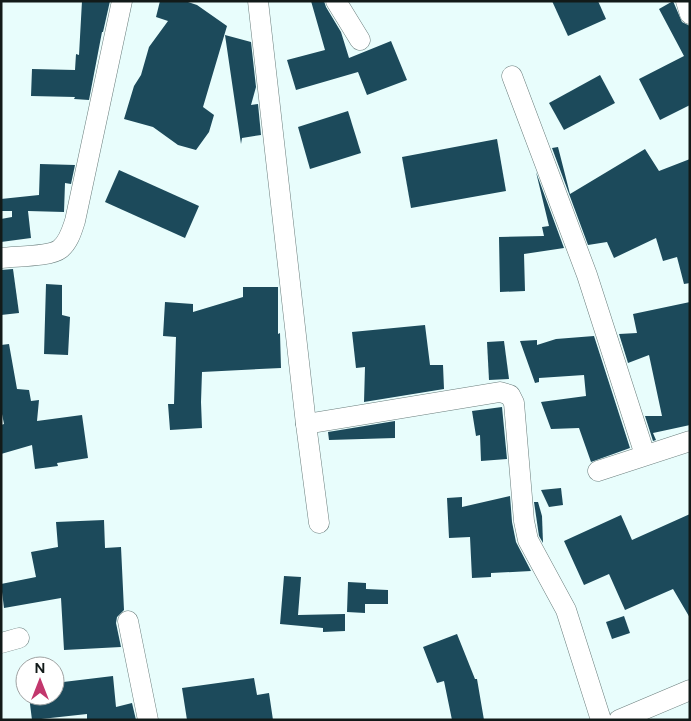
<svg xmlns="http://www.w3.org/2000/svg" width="691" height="721" font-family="Figtree,sans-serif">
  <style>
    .building { fill: #1c4a5b }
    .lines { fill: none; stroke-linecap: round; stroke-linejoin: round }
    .minor-casing { stroke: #6b7e7d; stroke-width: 21 }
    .minor { stroke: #fff; stroke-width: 20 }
  </style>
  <rect width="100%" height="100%" fill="#e8fdfc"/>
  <g class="building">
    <polygon points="82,1 110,1 103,32 102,32 89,100 74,99 75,97 31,96 32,69 75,70 76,54 79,55"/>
    <polygon points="160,1 185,1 197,5 227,26 203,107 214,115 209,132 196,150 178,145 153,127 124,119 134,86 141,75 149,47 168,21 156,17"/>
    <polygon points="311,1 324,1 326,7 341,32 349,58 391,41 407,80 367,95 358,72 296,90 287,60 325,50"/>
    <polygon points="552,1 598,1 606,19 568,36"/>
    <polygon points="673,1 682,22 690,26 690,105 660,120 639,79 684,56 659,9"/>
    <polygon points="225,35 251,42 256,87 251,105 258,104 261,135 242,138 241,144"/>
    <polygon points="600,75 615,103 564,130 549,103"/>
    <polygon points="348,111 361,153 310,169 298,127"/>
    <polygon points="497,139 506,191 411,208 402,157"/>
    <polygon points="558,147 570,194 645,149 659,171 690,159 690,283 684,284 677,257 663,261 656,238 614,258 607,242 588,245 552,148"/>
    <polygon points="40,164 75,165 71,184 65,183 64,212 28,211 31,238 1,242 1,219 12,217 12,211 1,211 1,199 39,195"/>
    <polygon points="119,170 199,206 185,238 105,202"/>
    <polygon points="536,172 564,248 524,254 525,291 500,292 499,237 544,236 542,227 549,226"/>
    <polygon points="13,269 19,313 1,315 1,270"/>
    <polygon points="46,284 62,285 62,315 70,317 68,355 44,354"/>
    <polygon points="243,287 278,287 278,334 280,333 281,368 202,372 201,402 202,428 170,430 168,404 174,404 176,337 163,336 165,302 193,304 193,312 243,297"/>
    <polygon points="690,302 690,425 653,433 656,440 653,441 645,416 662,416 649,355 628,363 619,334 637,333 633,314"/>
    <polygon points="425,325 430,365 443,365 444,389 364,402 365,367 356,368 352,332"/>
    <polygon points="594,336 630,448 591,462 579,428 551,429 541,402 586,396 584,375 539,378 539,382 535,383 520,341 537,340 537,345 556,339"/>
    <polygon points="504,341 509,379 489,380 487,342"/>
    <polygon points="9,344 17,389 29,390 31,401 39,400 37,421 82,415 88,458 57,463 58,466 35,469 32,445 1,454 1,425 4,424 1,409 1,345"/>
    <polygon points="502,407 507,459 481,461 480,435 476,436 472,411"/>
    <polygon points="395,421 395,438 329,440 328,432"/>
    <polygon points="561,488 563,505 549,507 541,490"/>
    <polygon points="510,496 512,522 516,542 531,571 491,573 491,577 472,578 470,537 449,538 447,498 462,497 462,507"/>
    <polygon points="534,502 538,502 542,516 543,543 539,536"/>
    <polygon points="690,514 690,618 673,589 625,610 609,574 584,585 564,541 621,515 632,540"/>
    <polygon points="104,520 105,548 121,547 124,610 117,617 116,623 121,647 64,650 61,598 4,608 1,584 36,577 31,552 58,547 56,522"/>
    <polygon points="284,576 301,577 298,615 345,614 345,631 323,632 323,628 280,624"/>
    <polygon points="348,582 366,583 366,589 388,590 388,604 365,604 365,613 347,612"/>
    <polygon points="624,616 630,633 612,639 606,622"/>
    <polygon points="457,634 475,679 477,679 484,720 452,720 444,681 437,683 423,647"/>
    <polygon points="113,676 116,707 132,703 136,720 87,720 87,714 32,720 29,696 55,696 55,683"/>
    <polygon points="254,678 257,695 269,693 273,720 187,720 182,688"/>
  </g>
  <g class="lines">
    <defs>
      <g id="minor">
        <polyline points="258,1 306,424 319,523"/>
        <polyline points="336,1 360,40"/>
        <polyline points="686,1 690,14"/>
        <polyline points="512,76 587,275 645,455"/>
        <path d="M1 258C15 256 50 257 60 249 69 242 72 230 75 221L122 1"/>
        <polyline points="306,424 500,392 510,395 514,403 524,521 528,540 566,610 601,720"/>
        <polyline points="598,471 690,441"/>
        <polyline points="128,621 148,720"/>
        <polyline points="1,643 19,638"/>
        <polyline points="619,720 690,690"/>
      </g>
    </defs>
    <use href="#minor" class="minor-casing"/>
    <use href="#minor" class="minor"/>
  </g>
  <rect width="691" height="721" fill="none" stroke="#121a19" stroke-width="5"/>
  <g transform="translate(40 681)"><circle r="24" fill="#ffffff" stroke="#a0a3a3"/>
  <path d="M0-4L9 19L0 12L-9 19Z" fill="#c2376d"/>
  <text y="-8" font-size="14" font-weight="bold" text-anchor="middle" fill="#121a19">N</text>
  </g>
</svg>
